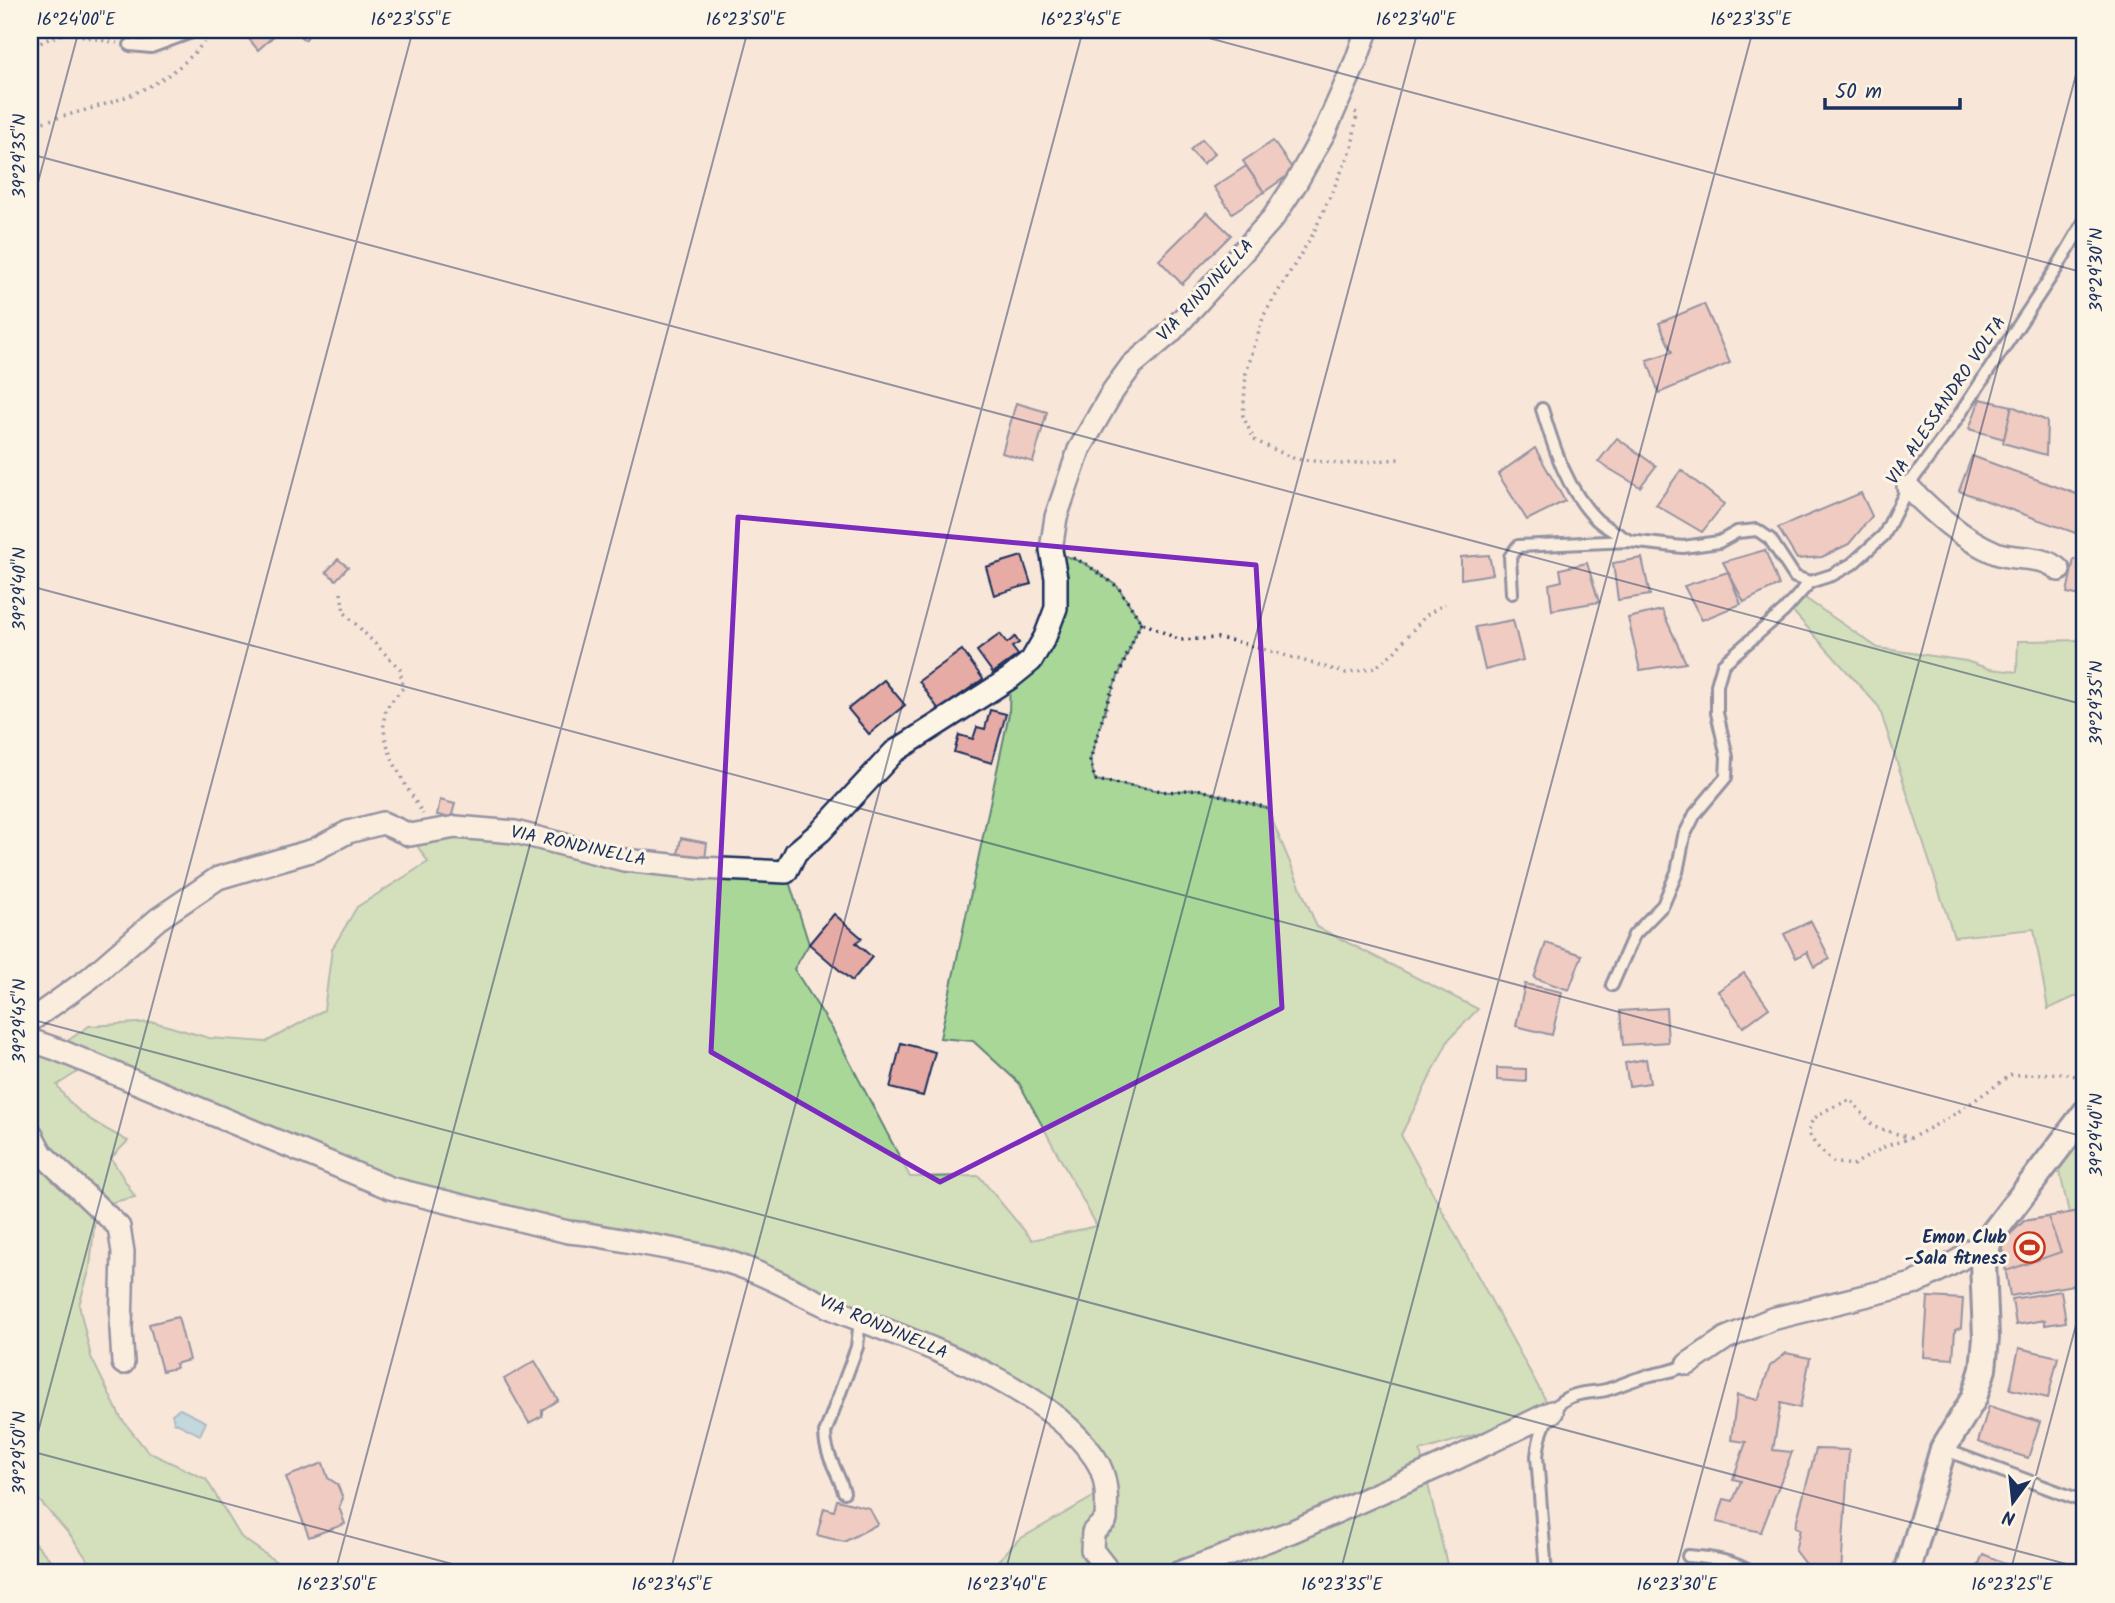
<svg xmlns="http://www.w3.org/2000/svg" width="2115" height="1603" font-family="Kalam,sans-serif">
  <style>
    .green { fill: #a9d797; stroke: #62837a; stroke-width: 2 }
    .water { fill: #82c7e3; stroke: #598aae; stroke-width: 2 }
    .building { fill: #e6aba4; stroke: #1b2f5e; stroke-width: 2 }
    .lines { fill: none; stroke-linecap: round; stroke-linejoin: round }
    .service-casing { stroke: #1b2f5e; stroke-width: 16 }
    .minor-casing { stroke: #1b2f5e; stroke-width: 26 }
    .tertiary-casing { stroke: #1b2f5e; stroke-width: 30 }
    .path { stroke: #1b2f5e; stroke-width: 3.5; stroke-dasharray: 2 5; stroke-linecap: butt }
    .service { stroke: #fcf5e5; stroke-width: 10 }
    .minor { stroke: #fcf5e5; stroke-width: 21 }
    .tertiary { stroke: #fcf5e5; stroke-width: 24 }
    .marked { fill: none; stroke: #7b2cbf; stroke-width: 5; stroke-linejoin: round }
    .ticks { fill: none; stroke: #1b2f5e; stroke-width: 2; stroke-opacity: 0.45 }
    .labels { text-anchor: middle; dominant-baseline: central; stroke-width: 6; stroke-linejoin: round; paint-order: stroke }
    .street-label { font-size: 18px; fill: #1b2f5e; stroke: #fcf5e5 }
    .poi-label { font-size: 18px; font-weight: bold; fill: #1b2f5e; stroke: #fcf5e5; text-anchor: end }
    .neatline { fill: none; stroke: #1b2f5e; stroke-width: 2.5 }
    .ticks-label { font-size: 18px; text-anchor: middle; fill: #1b2f5e }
  </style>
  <rect width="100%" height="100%" fill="#f8e6d8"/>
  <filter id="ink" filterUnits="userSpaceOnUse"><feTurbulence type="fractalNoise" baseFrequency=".0143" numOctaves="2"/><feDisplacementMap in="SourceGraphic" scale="14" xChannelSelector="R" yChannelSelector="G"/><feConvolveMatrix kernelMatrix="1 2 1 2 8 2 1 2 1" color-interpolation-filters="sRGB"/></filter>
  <g filter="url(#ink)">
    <g class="green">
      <path d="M1051 550 1086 564 1118 587 1141 622 1108 700 1090 760 1095 780 1168 792 1197 789 1267 808 1317 927 1478 1009 1449 1039 1401 1135 1552 1412 1420 1451 1449 1573H986L1018 1540 1107 1489 1041 1406 766 1274 390 1188 90 1064 57 1085C73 1113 100 1126 128 1141L111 1158 135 1197 96 1206 90 1268 79 1305 91 1357 121 1418 148 1452 206 1479 241 1537 292 1573H97L70 1535 30 1490V1040L56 1049 89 1026 154 1022 209 1038 266 1042 324 1010 332 949 357 907 428 862 410 835 456 827 559 845 786 872 809 944 794 969 833 1030 910 1177 979 1176 1032 1240 1097 1226 1019 1083 973 1041 940 1038 1009 714 1010 678 1045 637Z"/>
      <polygon points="1799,594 1878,648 1966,661 1990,669 2017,672 2018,641 2085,640 2085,992 2048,1009 2034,929 1954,937 1879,707 1788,606"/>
      <polygon points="2085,1132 2085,1210 2069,1213 2060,1173 2057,1172 2049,1181 2047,1179"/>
      <polygon points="30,1538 63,1573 30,1573"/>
    </g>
    <polygon class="water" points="180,1409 206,1422 200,1435 174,1422 172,1414"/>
    <g class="building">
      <polygon points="258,30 274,30 277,33 258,50 248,38"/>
      <polygon points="292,30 313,30 305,40"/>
      <polygon points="1202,139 1215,153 1203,164 1190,150"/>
      <polygon points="1273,141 1294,171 1264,192 1243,161"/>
      <polygon points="1246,166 1264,192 1232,213 1214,187"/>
      <polygon points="1207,212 1231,235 1182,284 1159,260"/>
      <polygon points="1704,304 1730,363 1659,393 1647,360 1672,352 1659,323"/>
      <polygon points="1980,399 2012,406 2004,439 1969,429"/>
      <polygon points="1016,403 1047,412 1033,462 1002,453"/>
      <polygon points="2012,406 2047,421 2046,455 2003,443"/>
      <polygon points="1617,438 1656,466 1640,487 1598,462"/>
      <polygon points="1535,448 1565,501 1527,520 1498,474"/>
      <polygon points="1972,456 2085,497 2085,524 2081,535 1959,491"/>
      <polygon points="1681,470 1724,504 1702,532 1656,505"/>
      <polygon points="1861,493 1872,516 1849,544 1822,557 1797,559 1778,528"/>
      <polygon points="1765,550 1779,585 1744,602 1723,562"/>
      <polygon points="1489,555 1493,574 1461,579 1461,557"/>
      <polygon points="1022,556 1031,584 994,595 986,567"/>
      <polygon points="1642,558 1650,595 1618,600 1613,563"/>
      <polygon points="338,559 348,567 336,580 326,572"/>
      <polygon points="2074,559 2085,561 2085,597 2067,593"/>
      <polygon points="1587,563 1599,602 1552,610 1549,584 1562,581 1560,569"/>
      <polygon points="1728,572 1741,604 1702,620 1684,586"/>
      <polygon points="1662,610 1686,663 1640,670 1628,618"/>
      <polygon points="1513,620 1523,660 1485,670 1475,627"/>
      <polygon points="1000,634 1007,643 1015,637 1019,643 1012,647 1018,655 993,673 977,651"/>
      <polygon points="962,650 983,679 939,710 919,681"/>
      <polygon points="884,680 905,705 869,734 848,709"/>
      <polygon points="990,710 1006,714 992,763 954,752 959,735 973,739 977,727 985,729"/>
      <polygon points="440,800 455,804 451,818 437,815"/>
      <polygon points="681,838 707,843 705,859 678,854"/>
      <polygon points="834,914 862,938 856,943 872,957 852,981 809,944"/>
      <polygon points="1811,921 1830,959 1814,967 1807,952 1796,958 1784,934"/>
      <polygon points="1546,943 1582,955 1569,990 1534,978"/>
      <polygon points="1744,973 1769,1008 1743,1027 1718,991"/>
      <polygon points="1525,984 1562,992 1552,1035 1516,1026"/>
      <polygon points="1666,1008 1668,1042 1623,1045 1620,1011"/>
      <polygon points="901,1043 935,1052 923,1096 890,1088"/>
      <polygon points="1646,1059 1650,1083 1629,1086 1625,1063"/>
      <polygon points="1497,1068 1526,1069 1526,1082 1497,1080"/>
      <polygon points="2085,1210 2085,1283 2010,1296 2001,1243 2024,1221"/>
      <polygon points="2048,1217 2061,1252 2006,1271 2001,1243 2024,1221"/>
      <polygon points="2061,1291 2066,1322 2045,1325 2045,1320 2016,1325 2012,1299"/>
      <polygon points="1928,1297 1963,1299 1961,1328 1955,1330 1953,1359 1924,1357"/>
      <polygon points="178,1317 189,1360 175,1364 176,1368 162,1371 149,1324"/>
      <polygon points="2019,1348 2058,1357 2048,1398 2010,1389"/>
      <polygon points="1786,1353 1810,1358 1800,1408 1781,1403 1773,1450 1792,1452 1761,1532 1717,1522 1724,1499 1733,1501 1741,1481 1733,1479 1746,1442 1731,1440 1737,1395 1758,1400 1770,1366"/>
      <polygon points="535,1361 558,1400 542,1410 542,1416 529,1423 504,1379"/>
      <polygon points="1989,1406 2040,1422 2028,1458 1978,1442"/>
      <polygon points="1816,1449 1849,1450 1841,1573 1812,1573 1795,1551 1800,1529 1795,1527"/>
      <polygon points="323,1463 328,1478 337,1484 343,1498 339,1507 345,1524 309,1537 286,1477"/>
      <polygon points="837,1500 869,1508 878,1524 844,1542 817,1535 824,1508 834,1511"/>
      <polygon points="1983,1554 2026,1572 2026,1573 1975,1573"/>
    </g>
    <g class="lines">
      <defs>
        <g id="service">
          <polyline points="130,45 151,47 197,30"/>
          <path d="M1542 409C1554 448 1567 491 1597 520 1606 528 1619 534 1629 541"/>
          <polyline points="1512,593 1510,557 1518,546 1629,541 1683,547 1719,542 1737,532 1757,530 1770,539 1795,577 1810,582 1832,575 1852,564 1884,535 1910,483 1952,426 2058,266 2085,220"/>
          <polyline points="1612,985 1634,935 1663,905 1677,872 1684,836 1695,814 1726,777 1727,757 1717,713 1717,685 1723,664 1784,611 1810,582"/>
          <polyline points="1943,1449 2085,1502"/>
          <path d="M844 1492C838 1471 825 1456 825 1433L857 1347 860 1320"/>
          <path d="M1688 1556C1711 1558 1732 1560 1752 1573"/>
          <path d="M1546 1573 1537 1456C1540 1430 1549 1400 1579 1394 1588 1392 1597 1392 1606 1390 1620 1386 1633 1379 1647 1376 1664 1372 1673 1372 1688 1364"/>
        </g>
        <g id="minor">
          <path d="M1908 487C1934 513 1962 539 1996 553 2017 561 2042 554 2059 570"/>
          <polyline points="30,1021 90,978 158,919 218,878 314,850 348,832 383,823 410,835 456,827 515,832 624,860 699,868 786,872 796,852 821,831 894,752 1010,678 1031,661 1045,637 1056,608 1056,578 1051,550 1056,517 1079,450 1113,391 1132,365 1170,333 1273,218 1296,183 1325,131 1356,61 1367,30"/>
          <path d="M30 1040 56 1049 390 1188 568 1232 588 1234C630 1242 672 1248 714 1258 763 1270 804 1298 850 1316 928 1347 1047 1387 1095 1458 1108 1477 1107 1498 1106 1520L1093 1532 1092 1550 1110 1573"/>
          <polyline points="30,1132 42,1154 119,1227 123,1252 121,1329 123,1363"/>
          <polyline points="1688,1364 1726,1338 1772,1319 1913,1284 1959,1260 1990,1237"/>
          <polyline points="1178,1573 1291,1532 1449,1462 1552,1412"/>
        </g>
        <polyline id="tertiary" points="1907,1573 1943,1449 1974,1398 1983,1369 1986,1338 1983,1262 1990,1237 2085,1113"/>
      </defs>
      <use href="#service" class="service-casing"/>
      <use href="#minor" class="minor-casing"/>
      <use href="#tertiary" class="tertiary-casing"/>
      <g class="path">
        <polyline points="69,30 86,37 117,43"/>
        <polyline points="30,52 43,41 71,31"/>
        <polyline points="1355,112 1357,113 1352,148 1313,234 1264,315 1246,373 1243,416 1254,440 1295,459 1342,464 1399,459"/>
        <path d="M30 126C96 105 157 99 204 42"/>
        <polyline points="1073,558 1086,564 1118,587 1141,622 1180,640 1218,638 1235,641 1346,673 1375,668 1395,651 1425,616 1445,604"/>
        <path d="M341 593 344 612 400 669 403 688C398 694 389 703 386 710 375 742 408 788 423 814"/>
        <polyline points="1141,622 1108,700 1090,760 1095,780 1168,792 1197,789 1267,808"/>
        <path d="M1911 1138 1874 1127 1851 1100C1838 1105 1801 1116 1811 1137 1815 1146 1826 1155 1833 1162L1853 1165 1886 1146 1911 1138 1949 1118 2011 1075 2062 1073 2085 1078"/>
      </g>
      <use href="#service" class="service"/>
      <use href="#minor" class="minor"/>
      <use href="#tertiary" class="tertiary"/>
    </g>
  </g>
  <path d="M0 0H2115V1603H0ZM738 517 1256 565 1282 1008 940 1182 711 1052Z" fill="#f8e6d8" fill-opacity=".55" fill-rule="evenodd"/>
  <path class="marked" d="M738 517 1256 565 1282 1008 940 1182 711 1052Z"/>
  <path class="ticks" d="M1179 30 2085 273M30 154 2085 705M30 212 79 30M30 586 2085 1137M30 1019 2085 1569M30 1451 486 1573M30 1462 413 30M335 1573 748 30M670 1573 1083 30M1005 1573 1418 30M1340 1573 1753 30M1675 1573 2085 41M2010 1573 2085 1291"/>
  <defs>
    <symbol id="stadium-ring" viewBox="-11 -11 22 22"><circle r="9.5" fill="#fcf5e5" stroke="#c8321e" stroke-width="1.5"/><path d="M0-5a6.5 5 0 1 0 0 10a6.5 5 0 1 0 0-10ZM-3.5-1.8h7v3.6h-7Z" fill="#c8321e"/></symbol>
  </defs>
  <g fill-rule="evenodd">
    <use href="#stadium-ring" x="2012" y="1230" width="35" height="35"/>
  </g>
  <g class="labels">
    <g class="street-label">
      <text transform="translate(1206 291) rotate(-47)">VIA RINDINELLA</text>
      <text transform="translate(1947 401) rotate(-56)">VIA ALESSANDRO VOLTA</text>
      <text transform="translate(578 847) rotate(12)">VIA RONDINELLA</text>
      <text transform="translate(883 1328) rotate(23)">VIA RONDINELLA</text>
    </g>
    <g class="poi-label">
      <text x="2007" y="1238">Emon Club<tspan x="2007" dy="21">-Sala fitness</tspan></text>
    </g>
  </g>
  <rect width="2115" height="1603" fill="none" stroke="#fcf5e5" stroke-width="77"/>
  <g transform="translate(2013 1502) rotate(195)" stroke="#fcf5e5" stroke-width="5" paint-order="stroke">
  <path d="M0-5L12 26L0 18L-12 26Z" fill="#1b2f5e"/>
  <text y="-10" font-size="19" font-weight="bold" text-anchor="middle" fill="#1b2f5e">N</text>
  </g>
  <path d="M1825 98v10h135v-10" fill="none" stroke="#1b2f5e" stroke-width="3.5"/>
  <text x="1835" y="98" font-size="21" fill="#1b2f5e" stroke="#fcf5e5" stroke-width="5" paint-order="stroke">50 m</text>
  <rect x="38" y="38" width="2038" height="1526" class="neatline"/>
  <g class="ticks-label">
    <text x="76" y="25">16°24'00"E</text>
    <text x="411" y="25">16°23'55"E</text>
    <text x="746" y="25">16°23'50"E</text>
    <text x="1081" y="25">16°23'45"E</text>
    <text x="1416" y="25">16°23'40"E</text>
    <text x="1751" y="25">16°23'35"E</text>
    <text transform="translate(19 156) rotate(-90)" y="6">39°29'35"N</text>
    <text transform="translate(2096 270) rotate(-90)" y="6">39°29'30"N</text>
    <text transform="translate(19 589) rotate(-90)" y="6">39°29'40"N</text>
    <text transform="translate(2096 703) rotate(-90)" y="6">39°29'35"N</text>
    <text transform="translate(19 1021) rotate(-90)" y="6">39°29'45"N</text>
    <text transform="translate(2096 1135) rotate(-90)" y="6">39°29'40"N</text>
    <text transform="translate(19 1453) rotate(-90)" y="6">39°29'50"N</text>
    <text x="337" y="1590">16°23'50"E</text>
    <text x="672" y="1590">16°23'45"E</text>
    <text x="1007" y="1590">16°23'40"E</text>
    <text x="1342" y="1590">16°23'35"E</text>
    <text x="1677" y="1590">16°23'30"E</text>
    <text x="2012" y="1590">16°23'25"E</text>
  </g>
</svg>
